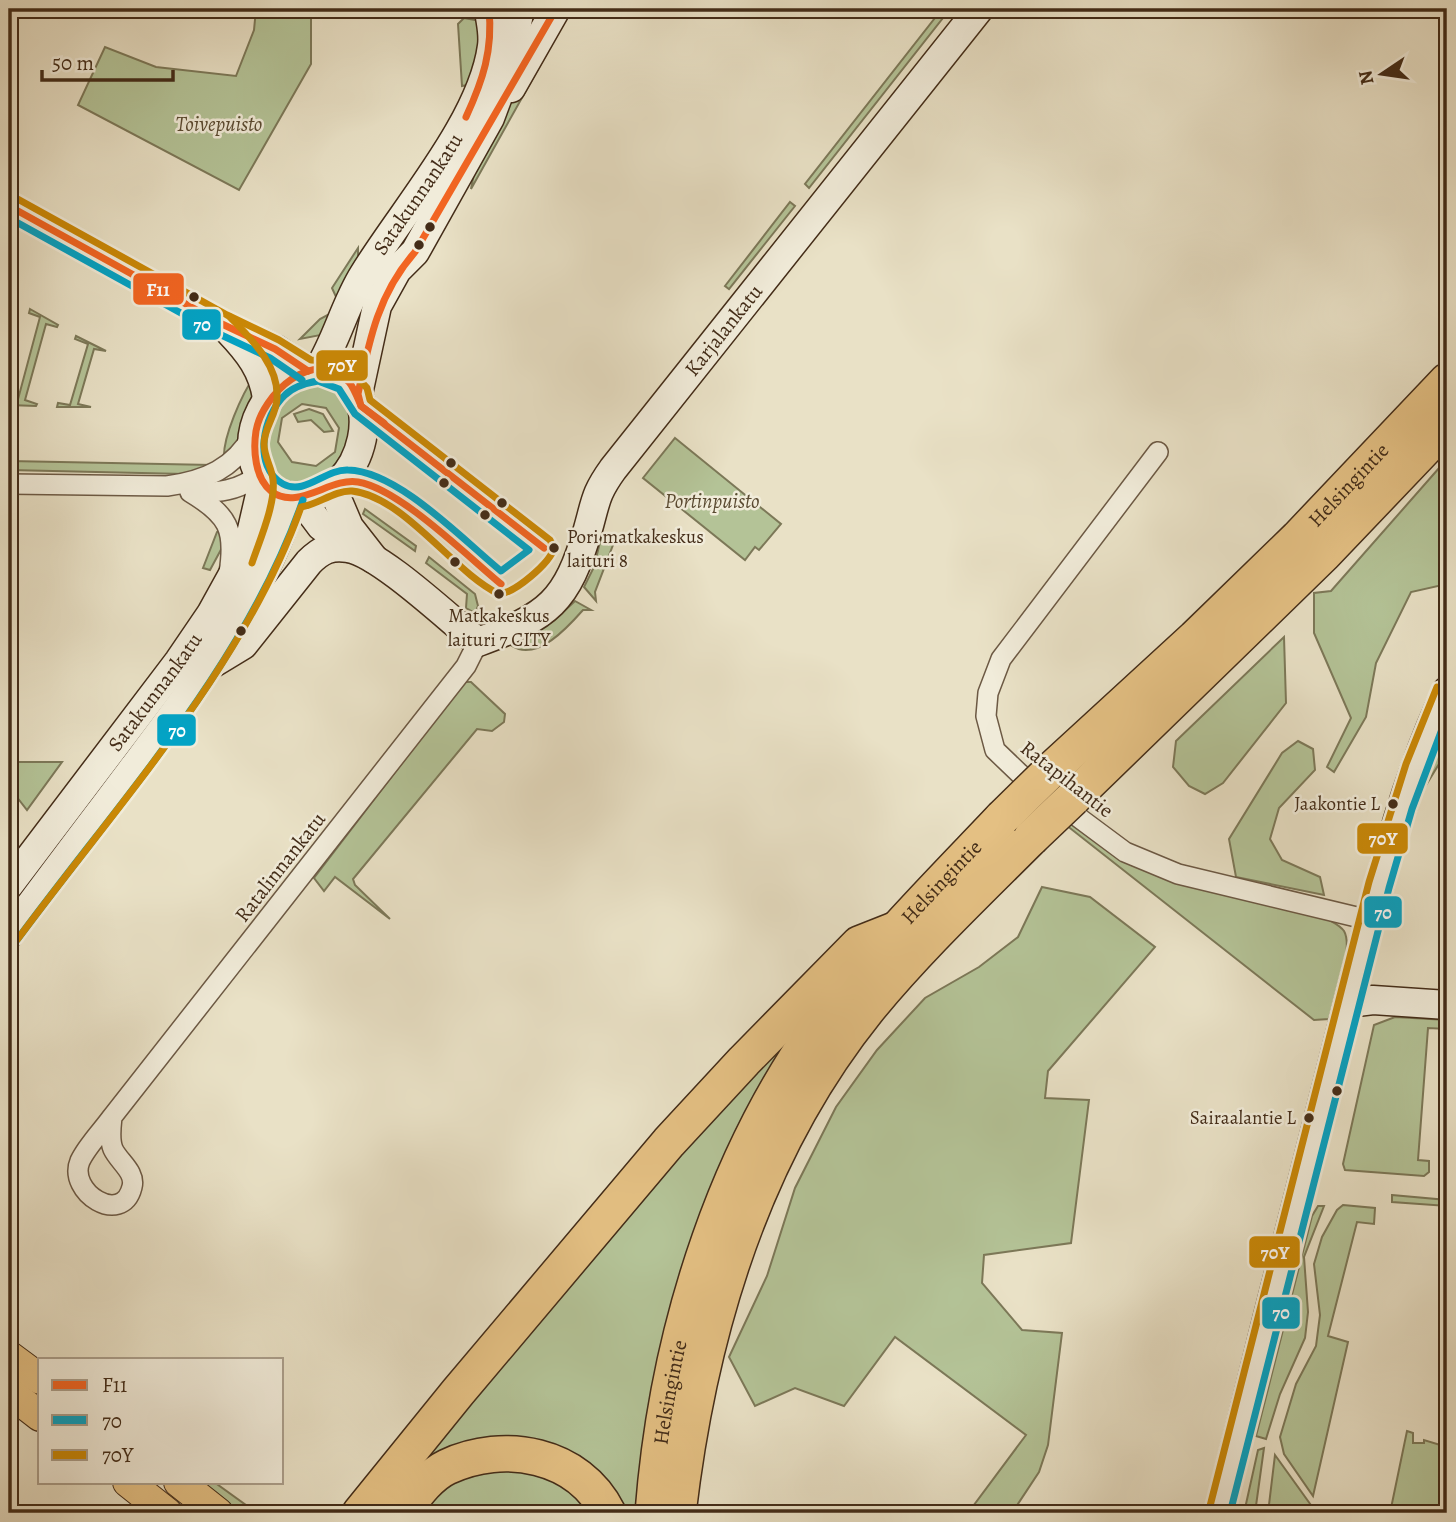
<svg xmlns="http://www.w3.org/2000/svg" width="1456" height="1522" font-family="Alegreya,serif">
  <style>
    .green { fill: #b4c397; stroke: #7c7858; stroke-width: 2; fill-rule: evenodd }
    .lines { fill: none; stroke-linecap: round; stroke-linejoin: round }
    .street-casing { stroke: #6c5944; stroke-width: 22 }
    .secondary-casing { stroke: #432c18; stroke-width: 31 }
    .primary-casing { stroke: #432c18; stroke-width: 32 }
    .highway-casing { stroke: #432c18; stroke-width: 38 }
    .street { stroke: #f1ecda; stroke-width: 19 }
    .secondary { stroke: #f1ecda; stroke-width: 28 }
    .primary { stroke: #e4c083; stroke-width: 30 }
    .highway { stroke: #e4c083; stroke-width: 35 }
    .highway-bridge-casing { stroke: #432c18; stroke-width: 38; stroke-linecap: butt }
    .highway-bridge { stroke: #e4c083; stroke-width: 35 }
    .bus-1-casing { stroke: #f1ecda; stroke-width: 12 }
    .bus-2-casing { stroke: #f1ecda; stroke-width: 12 }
    .bus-3-casing { stroke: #f1ecda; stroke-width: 12 }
    .bus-1 { stroke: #f26522; stroke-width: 7 }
    .bus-2 { stroke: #03a3c5; stroke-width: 7 }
    .bus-3 { stroke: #ca8806; stroke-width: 7 }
    .bus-dot { fill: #432c18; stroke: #f1ecda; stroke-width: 2.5 }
    .labels { text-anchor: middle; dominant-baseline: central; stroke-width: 5; stroke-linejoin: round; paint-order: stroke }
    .bus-label { font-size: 19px; fill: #432c18; stroke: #f1ecda; text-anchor: end }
    .park-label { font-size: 21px; font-style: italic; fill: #5a4a31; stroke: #f1ecda }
    .street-label { font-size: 21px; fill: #432c18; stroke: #f1ecda }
    .line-badge { stroke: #f1ecda; stroke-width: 2.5 }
    .badge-label { font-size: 19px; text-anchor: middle; font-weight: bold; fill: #fff }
  </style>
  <rect width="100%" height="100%" fill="#e9e1c6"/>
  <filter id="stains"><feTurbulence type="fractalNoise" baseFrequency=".00286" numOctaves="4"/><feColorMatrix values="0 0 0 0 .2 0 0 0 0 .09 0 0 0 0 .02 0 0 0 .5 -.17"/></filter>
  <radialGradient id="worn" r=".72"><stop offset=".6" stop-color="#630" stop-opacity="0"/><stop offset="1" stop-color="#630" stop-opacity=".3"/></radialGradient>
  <g class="green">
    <polygon points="256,9 311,9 311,64 239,190 78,105 105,47 156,67 236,76 254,30"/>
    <polygon points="942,9 950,9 809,188 805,184"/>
    <polygon points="464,18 486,22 487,36 467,85 462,86 458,24"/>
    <polygon points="545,43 547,53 471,189 477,158"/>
    <polygon points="790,202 795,206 729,289 725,286"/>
    <polygon points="358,248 358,268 337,299 332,288"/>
    <polygon points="30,309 58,325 57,327 46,324 25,400 37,404 36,406 9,405 9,402 17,403 40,317 29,313"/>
    <polygon points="333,312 326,334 300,339 320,319"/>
    <polygon points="76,336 106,351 94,349 78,404 91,407 57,407 58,403 70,405 88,344 75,339"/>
    <path d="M255 375 257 384 239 444 224 460C222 438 242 394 255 375Z"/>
    <path d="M314 380 338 388C361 433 352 443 323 480L287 485C255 458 264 440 276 404ZM302 404 326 408 339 428 335 452 316 466 292 462 278 442 282 418Z"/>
    <polygon points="309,409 323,414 333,431 324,432 311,420 298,422 294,414"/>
    <polygon points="675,438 781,524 759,550 755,547 745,560 643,478"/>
    <polygon points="1447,459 1447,584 1411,592 1376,663 1366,717 1334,772 1327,767 1351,718 1314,633 1314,593 1331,591"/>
    <polygon points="9,461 213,465 185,474 9,470"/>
    <polygon points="365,509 416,546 415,551 363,514"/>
    <polygon points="223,530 224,544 210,570 203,568 217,532"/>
    <polygon points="602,534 610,536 613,545 595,592 596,601 584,587 594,567"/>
    <polygon points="429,557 475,594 478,606 475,613 466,608 467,594 426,563"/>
    <path d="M575 601 591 610H583C568 627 537 662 512 646L559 616Z"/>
    <polygon points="1284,637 1286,703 1223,783 1205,794 1189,786 1173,767 1176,741"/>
    <polygon points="464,682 471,682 505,714 504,722 492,731 477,729 353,879 355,885 390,919 335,877 324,891 314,878"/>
    <polygon points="1447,717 1447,751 1423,790 1420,788"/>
    <polygon points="1298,741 1313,749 1315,770 1279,808 1270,839 1282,860 1320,877 1324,895 1236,877 1229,839 1282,753"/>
    <polygon points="9,762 62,762 27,810 9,787"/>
    <path d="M1070 821 1119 858 1326 918C1332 922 1340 925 1344 931 1353 946 1337 1003 1329 1019L1314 1020 1066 825Z"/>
    <polygon points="1042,887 1090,897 1155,947 1048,1071 1045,1098 1089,1100 1071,1243 984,1255 982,1283 1022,1330 1062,1333 1048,1445 1039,1472 1012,1513 968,1513 1026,1435 895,1337 844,1406 795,1388 755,1406 729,1357 767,1276 795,1188 836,1107 877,1050 925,998 979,967 1018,937"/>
    <polygon points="1395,1017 1447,1020 1447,1029 1428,1028 1418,1160 1429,1161 1429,1172 1424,1176 1345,1170 1343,1164 1374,1025"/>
    <polygon points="789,1036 746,1115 641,1513 620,1513 526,1444 391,1513 376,1513 612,1222"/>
    <polygon points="1392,1195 1447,1200 1447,1206 1392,1202"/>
    <polygon points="1343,1205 1375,1208 1374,1224 1357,1222 1328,1336 1348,1342 1313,1496 1284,1454 1280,1437 1296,1384 1316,1346 1320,1315 1314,1264 1322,1237 1337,1210"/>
    <polygon points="1318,1206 1324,1206 1304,1257 1308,1312 1305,1338 1280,1394 1266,1439 1256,1436 1312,1216"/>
    <polygon points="1407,1431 1413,1433 1413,1443 1424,1443 1424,1440 1447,1447 1447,1513 1390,1513"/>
    <polygon points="1264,1448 1255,1513 1244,1513 1258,1450"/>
    <polygon points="1275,1455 1313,1508 1312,1513 1268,1513"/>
    <polygon points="477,1465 551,1470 597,1513 414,1513 427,1496"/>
    <polygon points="196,1482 214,1482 257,1513 236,1513"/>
  </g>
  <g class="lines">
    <defs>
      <g id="street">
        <polyline points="1158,452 1001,659 988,693 986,716 995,750 1020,774 1125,852 1178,874 1369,920"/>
        <path d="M9 484 167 486C205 481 235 468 253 434"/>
        <path d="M190 492C228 515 236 529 229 573"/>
        <path d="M192 492C217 493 240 491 259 474"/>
        <path d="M112 1117C111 1127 109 1139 113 1149 119 1162 136 1172 132 1187 122 1227 67 1192 80 1161 87 1146 102 1131 112 1117L466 666 478 642"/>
      </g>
      <g id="secondary">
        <polyline points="511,88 556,9"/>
        <polyline points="9,206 222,324 275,349 308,371"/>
        <path d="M229 331C249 352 263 370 267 398"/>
        <path id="s1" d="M318 370C337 340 345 304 364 274 404 209 482 121 492 46 494 33 490 21 489 9"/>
        <path d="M318 370C395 375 366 506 294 497 281 496 269 491 262 480 234 437 269 373 318 370Z"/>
        <polyline points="358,394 377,306 397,270 415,252 490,118 507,72 520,9"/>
        <polyline points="332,487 349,527 374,559"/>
        <polyline points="300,498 321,526 350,548"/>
        <path id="s2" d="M210 665 243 645 309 562C321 550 331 545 348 548 380 553 450 620 478 642 549 616 567 602 588 529 596 501 595 494 613 469L979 9"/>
        <path id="s3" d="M9 885 179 661 211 614 248 547 263 482"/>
        <path d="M9 934C50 878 92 823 134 767 197 683 262 599 293 497"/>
        <polyline points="1349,1003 1373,1000 1447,1005"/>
        <path d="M1219 1513C1261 1343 1304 1174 1348 1004 1376 899 1400 790 1447 691"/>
      </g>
      <g id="primary">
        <polyline points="9,1356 40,1379"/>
        <polyline points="9,1392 40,1416"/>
        <polyline points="128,1482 167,1513"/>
        <polyline points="179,1482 218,1513"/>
      </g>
      <g id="highway">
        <path id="s4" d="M1049 772 1195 638 1298 538 1447 381"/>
        <polyline points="1073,798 1324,554 1447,425"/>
        <polyline points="360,1513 458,1392 669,1142 744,1061 859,944 897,929"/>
        <path d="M402 1513C414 1497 428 1476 447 1467 504 1440 579 1454 608 1513"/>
        <path id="s5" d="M653 1513C667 1330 727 1139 842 994 891 932 948 875 1002 818"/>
        <path d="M678 1513C699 1334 752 1153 867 1010 917 949 975 894 1031 838"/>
      </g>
    </defs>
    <use href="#street" class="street-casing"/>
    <use href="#secondary" class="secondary-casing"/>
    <use href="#primary" class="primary-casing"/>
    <use href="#highway" class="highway-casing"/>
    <use href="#street" class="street"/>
    <use href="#secondary" class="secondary"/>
    <use href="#primary" class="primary"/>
    <use href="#highway" class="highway"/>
    <defs>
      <g id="highway-bridge">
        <polyline points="1002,818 1049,772"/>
        <polyline points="1031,838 1073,798"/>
      </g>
    </defs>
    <use href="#highway-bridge" class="highway-bridge-casing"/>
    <use href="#highway-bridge" class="highway-bridge"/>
    <defs>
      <g id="bus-1">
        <path d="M466 117C483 80 493 50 489 9"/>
        <polyline points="9,206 222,324 275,349 308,371"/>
        <path d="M384 423 361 406 358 394C369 341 378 294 415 252L556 9"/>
        <path d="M501 584C467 556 400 489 358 482 330 477 297 512 271 491 255 478 253 450 256 431 262 395 314 345 349 382 354 388 358 399 361 406L544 548"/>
      </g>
      <g id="bus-2">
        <polyline points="9,218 217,333 270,358 302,380"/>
        <path d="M318 381 339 389 355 414 529 550 501 571C463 540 398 471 348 470 325 469 305 496 283 484 252 467 263 415 285 395 294 386 306 383 318 381Z"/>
        <path d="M17 940C120 800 245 666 303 500"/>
        <polyline points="1230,1513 1389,888 1412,809 1447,716"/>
      </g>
      <g id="bus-3">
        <path d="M14 197 227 315 279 340 311 360 331 361 348 368 367 388 370 400 550 540 554 548C550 563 515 593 499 594 454 573 405 497 352 491 335 490 317 505 301 507 245 665 116 806 17 940"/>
        <path d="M230 317C250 338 279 365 277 398 277 414 264 427 264 444 264 457 272 468 273 480 276 503 259 542 252 563"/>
        <polyline points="1209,1510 1369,882 1406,764 1437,687"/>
      </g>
    </defs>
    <use href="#bus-1" class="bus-1-casing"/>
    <use href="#bus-2" class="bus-2-casing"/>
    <use href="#bus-3" class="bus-3-casing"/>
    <use href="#bus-1" class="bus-1"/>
    <use href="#bus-2" class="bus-2"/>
    <use href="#bus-3" class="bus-3"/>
  </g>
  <g class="bus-dot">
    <circle cx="430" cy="227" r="6"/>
    <circle cx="419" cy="245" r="6"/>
    <circle cx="194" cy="297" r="6"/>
    <circle cx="451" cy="463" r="6"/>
    <circle cx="444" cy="483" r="6"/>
    <circle cx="502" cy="503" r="6"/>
    <circle cx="485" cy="515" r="6"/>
    <circle cx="554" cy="548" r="6"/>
    <circle cx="455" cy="562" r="6"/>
    <circle cx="499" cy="594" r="6"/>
    <circle cx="241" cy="631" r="6"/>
    <circle cx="1393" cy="804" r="6"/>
    <circle cx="1337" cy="1091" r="6"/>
    <circle cx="1309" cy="1118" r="6"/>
  </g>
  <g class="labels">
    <g class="bus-label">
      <text x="567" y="537" text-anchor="start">Pori matkakeskus<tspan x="567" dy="24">laituri 8</tspan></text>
      <text x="499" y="616" text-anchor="middle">Matkakeskus<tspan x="499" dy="24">laituri 7 CITY</tspan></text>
      <text x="1380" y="804">Jaakontie L</text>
      <text x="1296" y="1118">Sairaalantie L</text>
    </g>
    <g class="park-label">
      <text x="219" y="124">Toivepuisto</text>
      <text x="712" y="501">Portinpuisto</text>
    </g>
    <g class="street-label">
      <text stroke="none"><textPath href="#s1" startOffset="203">Satakunnankatu</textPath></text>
      <text stroke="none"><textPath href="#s2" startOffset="760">Karjalankatu</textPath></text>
      <text stroke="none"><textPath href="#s4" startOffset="415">Helsingintie</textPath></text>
      <text stroke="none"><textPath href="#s3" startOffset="242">Satakunnankatu</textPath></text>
      <text transform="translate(1067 779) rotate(38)">Ratapihantie</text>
      <text transform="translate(280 867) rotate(-52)">Ratalinnankatu</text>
      <text stroke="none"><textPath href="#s5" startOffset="710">Helsingintie</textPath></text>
      <text stroke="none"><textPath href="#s5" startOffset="122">Helsingintie</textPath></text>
    </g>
  </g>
  <g class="line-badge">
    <rect x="132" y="272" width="53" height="34" rx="7" fill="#f26522"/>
    <rect x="181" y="308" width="41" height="33" rx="7" fill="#03a3c5"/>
    <rect x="315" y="349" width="54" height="33" rx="7" fill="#ca8806"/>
    <rect x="156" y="713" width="41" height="34" rx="7" fill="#03a3c5"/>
    <rect x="1356" y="822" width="53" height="33" rx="7" fill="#ca8806"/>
    <rect x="1363" y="895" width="40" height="34" rx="7" fill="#03a3c5"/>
    <rect x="1248" y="1235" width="53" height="34" rx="7" fill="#ca8806"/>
    <rect x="1261" y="1296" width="40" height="34" rx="7" fill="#03a3c5"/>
  </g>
  <g class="badge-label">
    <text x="158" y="296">F11</text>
    <text x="202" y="331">70</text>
    <text x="342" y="372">70Y</text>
    <text x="177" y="737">70</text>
    <text x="1383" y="845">70Y</text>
    <text x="1383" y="919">70</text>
    <text x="1275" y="1259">70Y</text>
    <text x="1281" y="1319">70</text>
  </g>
  <rect width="1456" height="1522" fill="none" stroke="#e9e1c6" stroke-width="35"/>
  <rect x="10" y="10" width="1435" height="1501" fill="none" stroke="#432c18" stroke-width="3.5"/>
  <rect x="18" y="18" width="1421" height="1487" fill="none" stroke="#432c18" stroke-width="2"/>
  <rect x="38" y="1358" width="245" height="126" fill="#f1ecda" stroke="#ab9f8c" stroke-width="2"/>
  <rect x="52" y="1380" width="35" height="10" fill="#f26522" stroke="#ab9f8c" stroke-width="2"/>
  <text x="102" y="1392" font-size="21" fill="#432c18">F11</text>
  <rect x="52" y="1415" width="35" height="10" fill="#03a3c5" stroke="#ab9f8c" stroke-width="2"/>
  <text x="102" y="1428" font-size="21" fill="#432c18">70</text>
  <rect x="52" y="1450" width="35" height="10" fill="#ca8806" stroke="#ab9f8c" stroke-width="2"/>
  <text x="102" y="1462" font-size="21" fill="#432c18">70Y</text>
  <g transform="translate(1382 74) rotate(257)" stroke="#f1ecda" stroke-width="5" paint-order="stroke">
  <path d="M0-5L12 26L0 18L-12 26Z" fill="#432c18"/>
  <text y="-10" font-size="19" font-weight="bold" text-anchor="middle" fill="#432c18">N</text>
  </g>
  <path d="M42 70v10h131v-10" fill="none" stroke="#432c18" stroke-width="3.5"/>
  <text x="52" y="70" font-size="21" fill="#432c18" stroke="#f1ecda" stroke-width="5" paint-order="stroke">50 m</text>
  <rect width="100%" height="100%" filter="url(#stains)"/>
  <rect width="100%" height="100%" fill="url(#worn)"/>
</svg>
